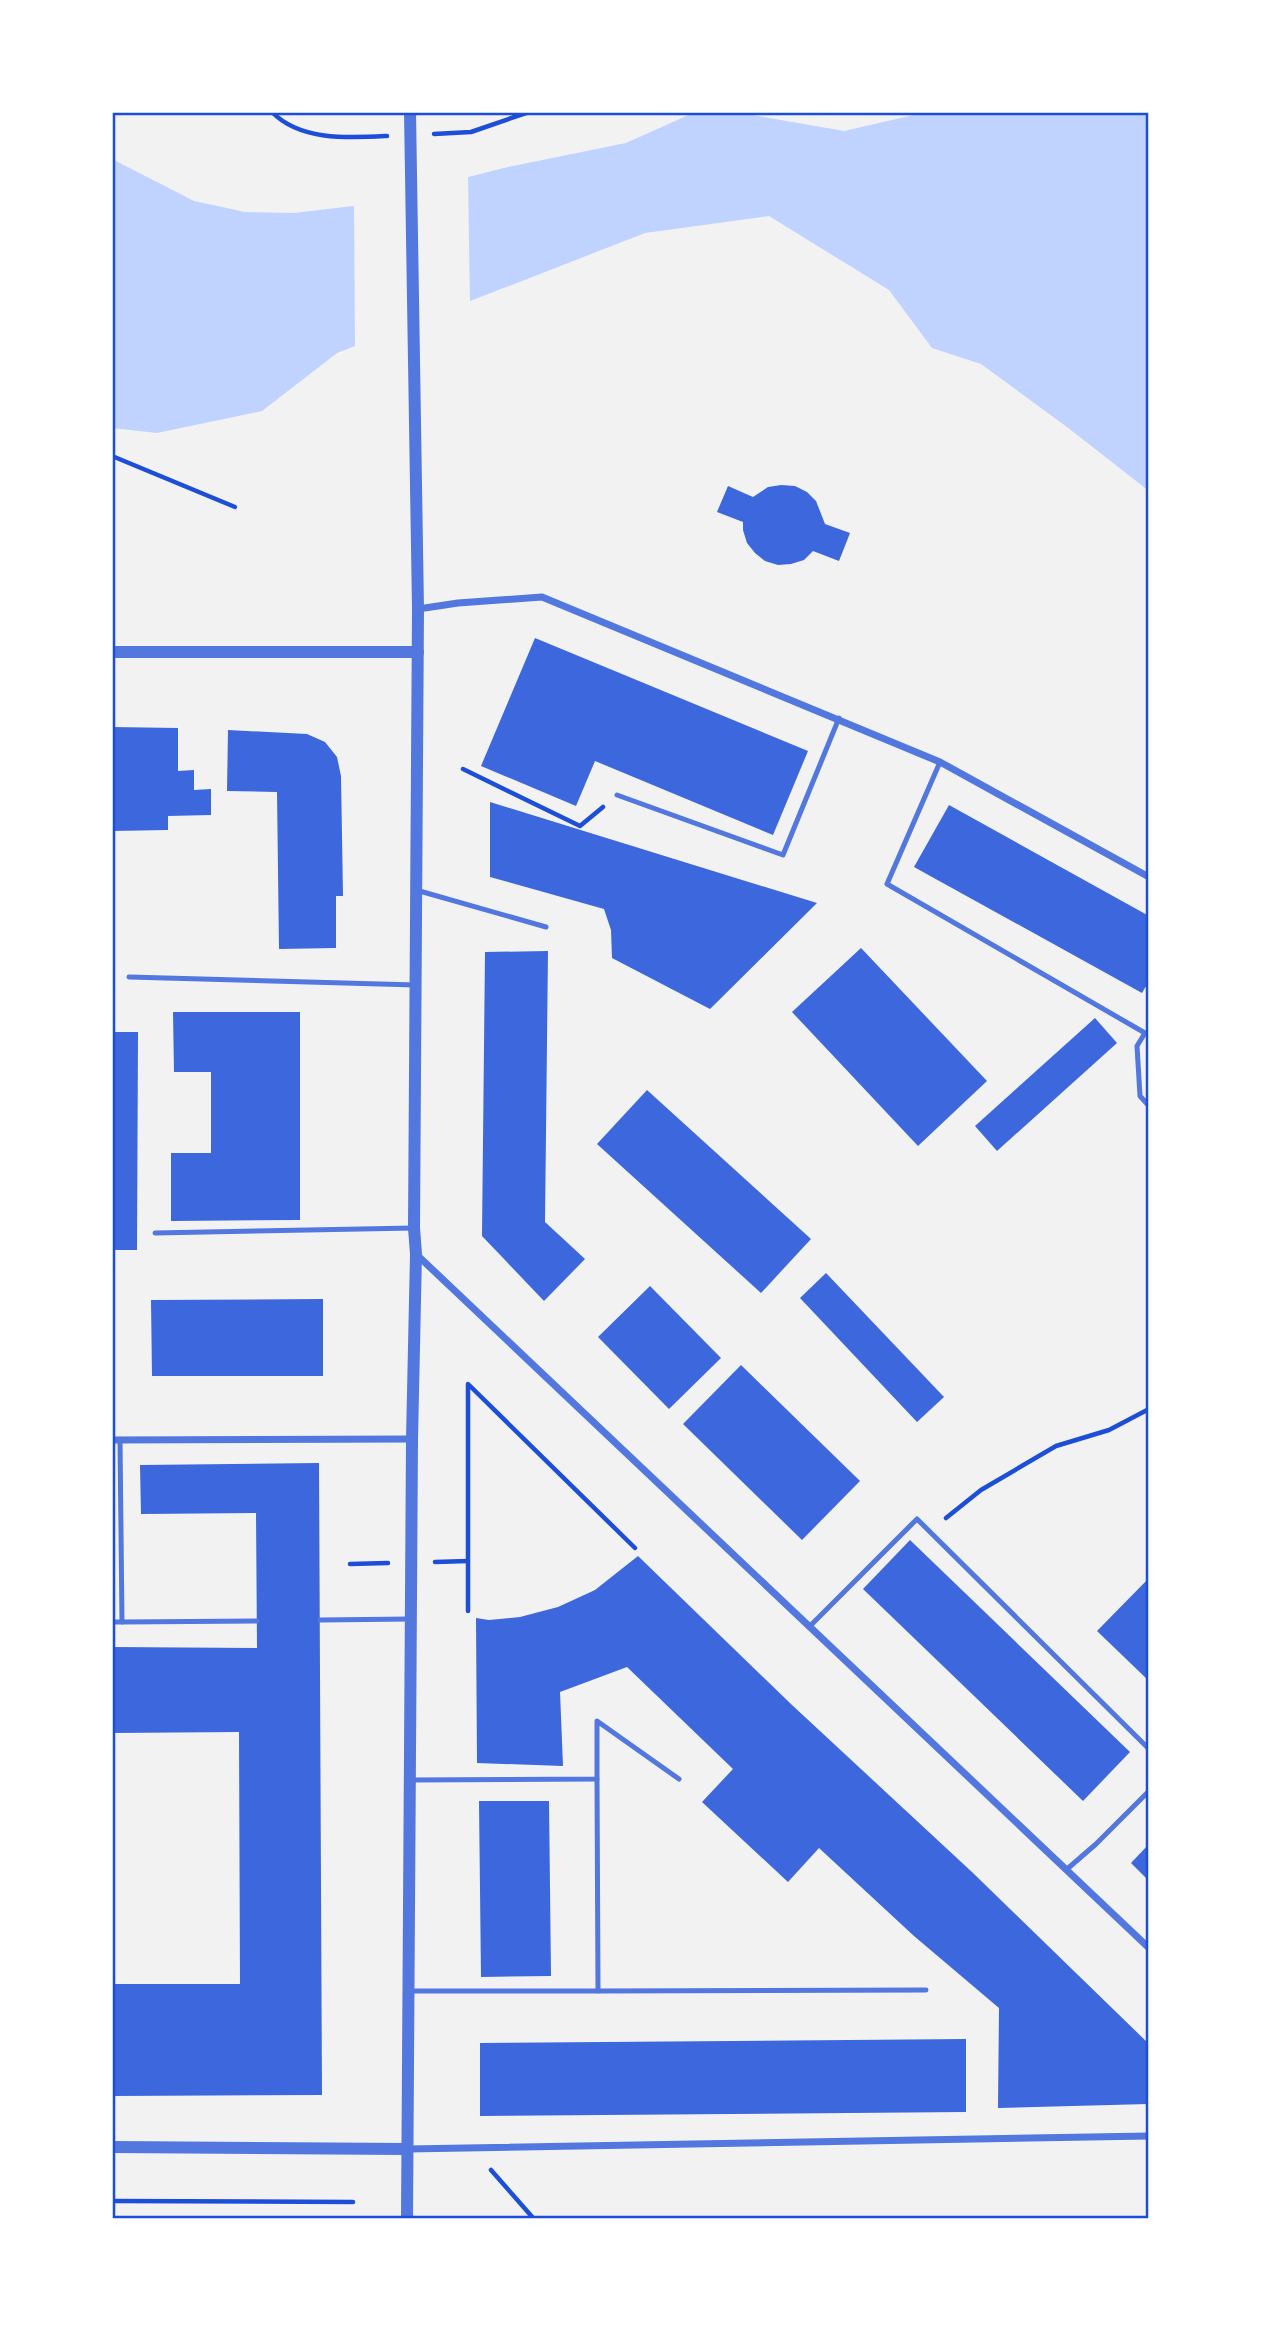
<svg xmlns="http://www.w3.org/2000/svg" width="1261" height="2331" font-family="'DM Sans',sans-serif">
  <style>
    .water { fill: #bfd3fe }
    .pier { fill: #f2f2f2 }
    .building { fill: #3d67dc }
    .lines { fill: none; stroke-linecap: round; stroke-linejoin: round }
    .path { stroke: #1d4ed8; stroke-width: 4.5 }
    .service { stroke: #5277de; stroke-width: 5 }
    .minor { stroke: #5277de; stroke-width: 7 }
    .tertiary { stroke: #5277de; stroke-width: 12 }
    .neatline { fill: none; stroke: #1d4ed8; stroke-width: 2.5 }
  </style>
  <rect width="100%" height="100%" fill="#f2f2f2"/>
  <polygon class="water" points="735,112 844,131 927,112 1149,112 1149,491 1067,427 981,364 932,348 889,290 769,216 645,233 337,353 262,411 157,433 112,428 112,159 194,201 245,212 294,213 353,206 508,167 626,143 693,113"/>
  <polygon class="pier" points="468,173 470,305 355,349 354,202"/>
  <g class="building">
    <polygon points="781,485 795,486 807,492 816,501 825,524 850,533 839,561 813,551 804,560 791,564 778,565 765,561 755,553 747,543 743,530 743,522 717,512 728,486 753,497 768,487"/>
    <polygon points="535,638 808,751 773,835 595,761 576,806 481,766"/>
    <polygon points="112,727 178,728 178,771 194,770 194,790 211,789 211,815 168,816 168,830 112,831"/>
    <polygon points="228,730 307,734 325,742 337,757 341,776 343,896 336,896 336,948 279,949 277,792 227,791"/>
    <polygon points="490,802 817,903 710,1009 612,958 611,930 604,909 490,877"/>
    <polygon points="949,805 1149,916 1149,981 1142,993 914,867"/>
    <polygon points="861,948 987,1081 918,1146 792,1012"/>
    <polygon points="548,951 545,1222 585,1259 544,1301 482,1236 485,952"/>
    <polygon points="173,1012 300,1012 300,1220 171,1221 171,1153 211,1153 211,1072 174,1072"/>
    <polygon points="1095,1018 1117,1043 997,1151 975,1126"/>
    <polygon points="112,1032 138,1032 137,1250 112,1250"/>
    <polygon points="647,1090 811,1239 761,1293 597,1144"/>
    <polygon points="826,1273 944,1397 917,1422 800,1298"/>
    <polygon points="650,1286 721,1358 669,1409 598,1337"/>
    <polygon points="323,1299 323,1376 152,1376 151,1300"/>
    <polygon points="741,1365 860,1481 802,1540 683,1424"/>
    <polygon points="319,1463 322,2095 112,2096 112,1984 240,1984 239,1732 112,1733 112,1647 257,1648 256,1513 141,1514 140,1465"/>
    <polygon points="910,1540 1130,1752 1083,1801 863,1589"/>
    <polygon points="638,1556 792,1705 973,1873 1149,2044 1148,2104 998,2108 999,2008 914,1936 819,1848 788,1882 702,1802 733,1769 627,1667 560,1692 563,1766 477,1763 476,1618 489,1620 520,1617 558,1607 595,1590"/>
    <polygon points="1149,1578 1149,1681 1097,1631"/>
    <polygon points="479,1801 549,1801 551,1976 481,1977"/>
    <polygon points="1149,1844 1149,1881 1131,1863"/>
    <polygon points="966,2039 966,2112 480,2116 480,2043"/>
  </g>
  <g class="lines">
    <g class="path">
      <path d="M272 112C300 141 348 138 387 136"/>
      <polyline points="434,134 471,132 529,112"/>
      <polyline points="112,456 235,507"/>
      <polyline points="463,769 580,826 603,807"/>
      <polyline points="946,1518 981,1490 1056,1446 1109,1430 1149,1409"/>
      <polyline points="435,1562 468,1561"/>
      <polyline points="350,1564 388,1563"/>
      <polyline points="468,1611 468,1384 635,1548"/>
      <polyline points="491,2170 534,2219"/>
      <polyline points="112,2201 353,2202"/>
    </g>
    <g class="service">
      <polyline points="940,762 887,884 1145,1033 1137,1046 1140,1096 1149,1106"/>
      <polyline points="617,795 783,855 839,718"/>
      <polyline points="416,890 546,927"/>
      <polyline points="129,977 416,985"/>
      <polyline points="155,1233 414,1228"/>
      <polyline points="320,1620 411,1619"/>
      <polyline points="112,1622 122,1622 120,1440"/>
      <polyline points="122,1622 257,1621"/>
      <polyline points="809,1627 917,1519 1149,1749"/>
      <polyline points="410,1780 597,1779 597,1721 679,1779"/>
      <polyline points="1066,1870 1096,1844 1149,1791"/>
      <polyline points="409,1991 598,1991 597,1779"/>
      <polyline points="598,1991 926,1990"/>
    </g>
    <g class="minor">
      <polyline points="418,609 458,603 542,597 940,762 1149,877"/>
      <polyline points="416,1254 1149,1948"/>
      <polyline points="112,1440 412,1439"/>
      <polyline points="407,2149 1149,2136"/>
    </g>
    <g class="tertiary">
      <polyline points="112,652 418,652"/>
      <polyline points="112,2147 407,2149"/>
      <polyline points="407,2219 412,1439 416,1254 414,1228 418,609 410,112"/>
    </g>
  </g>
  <rect width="1261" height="2331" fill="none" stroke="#ffffff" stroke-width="228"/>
  <rect x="114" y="114" width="1033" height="2103" class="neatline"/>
</svg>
